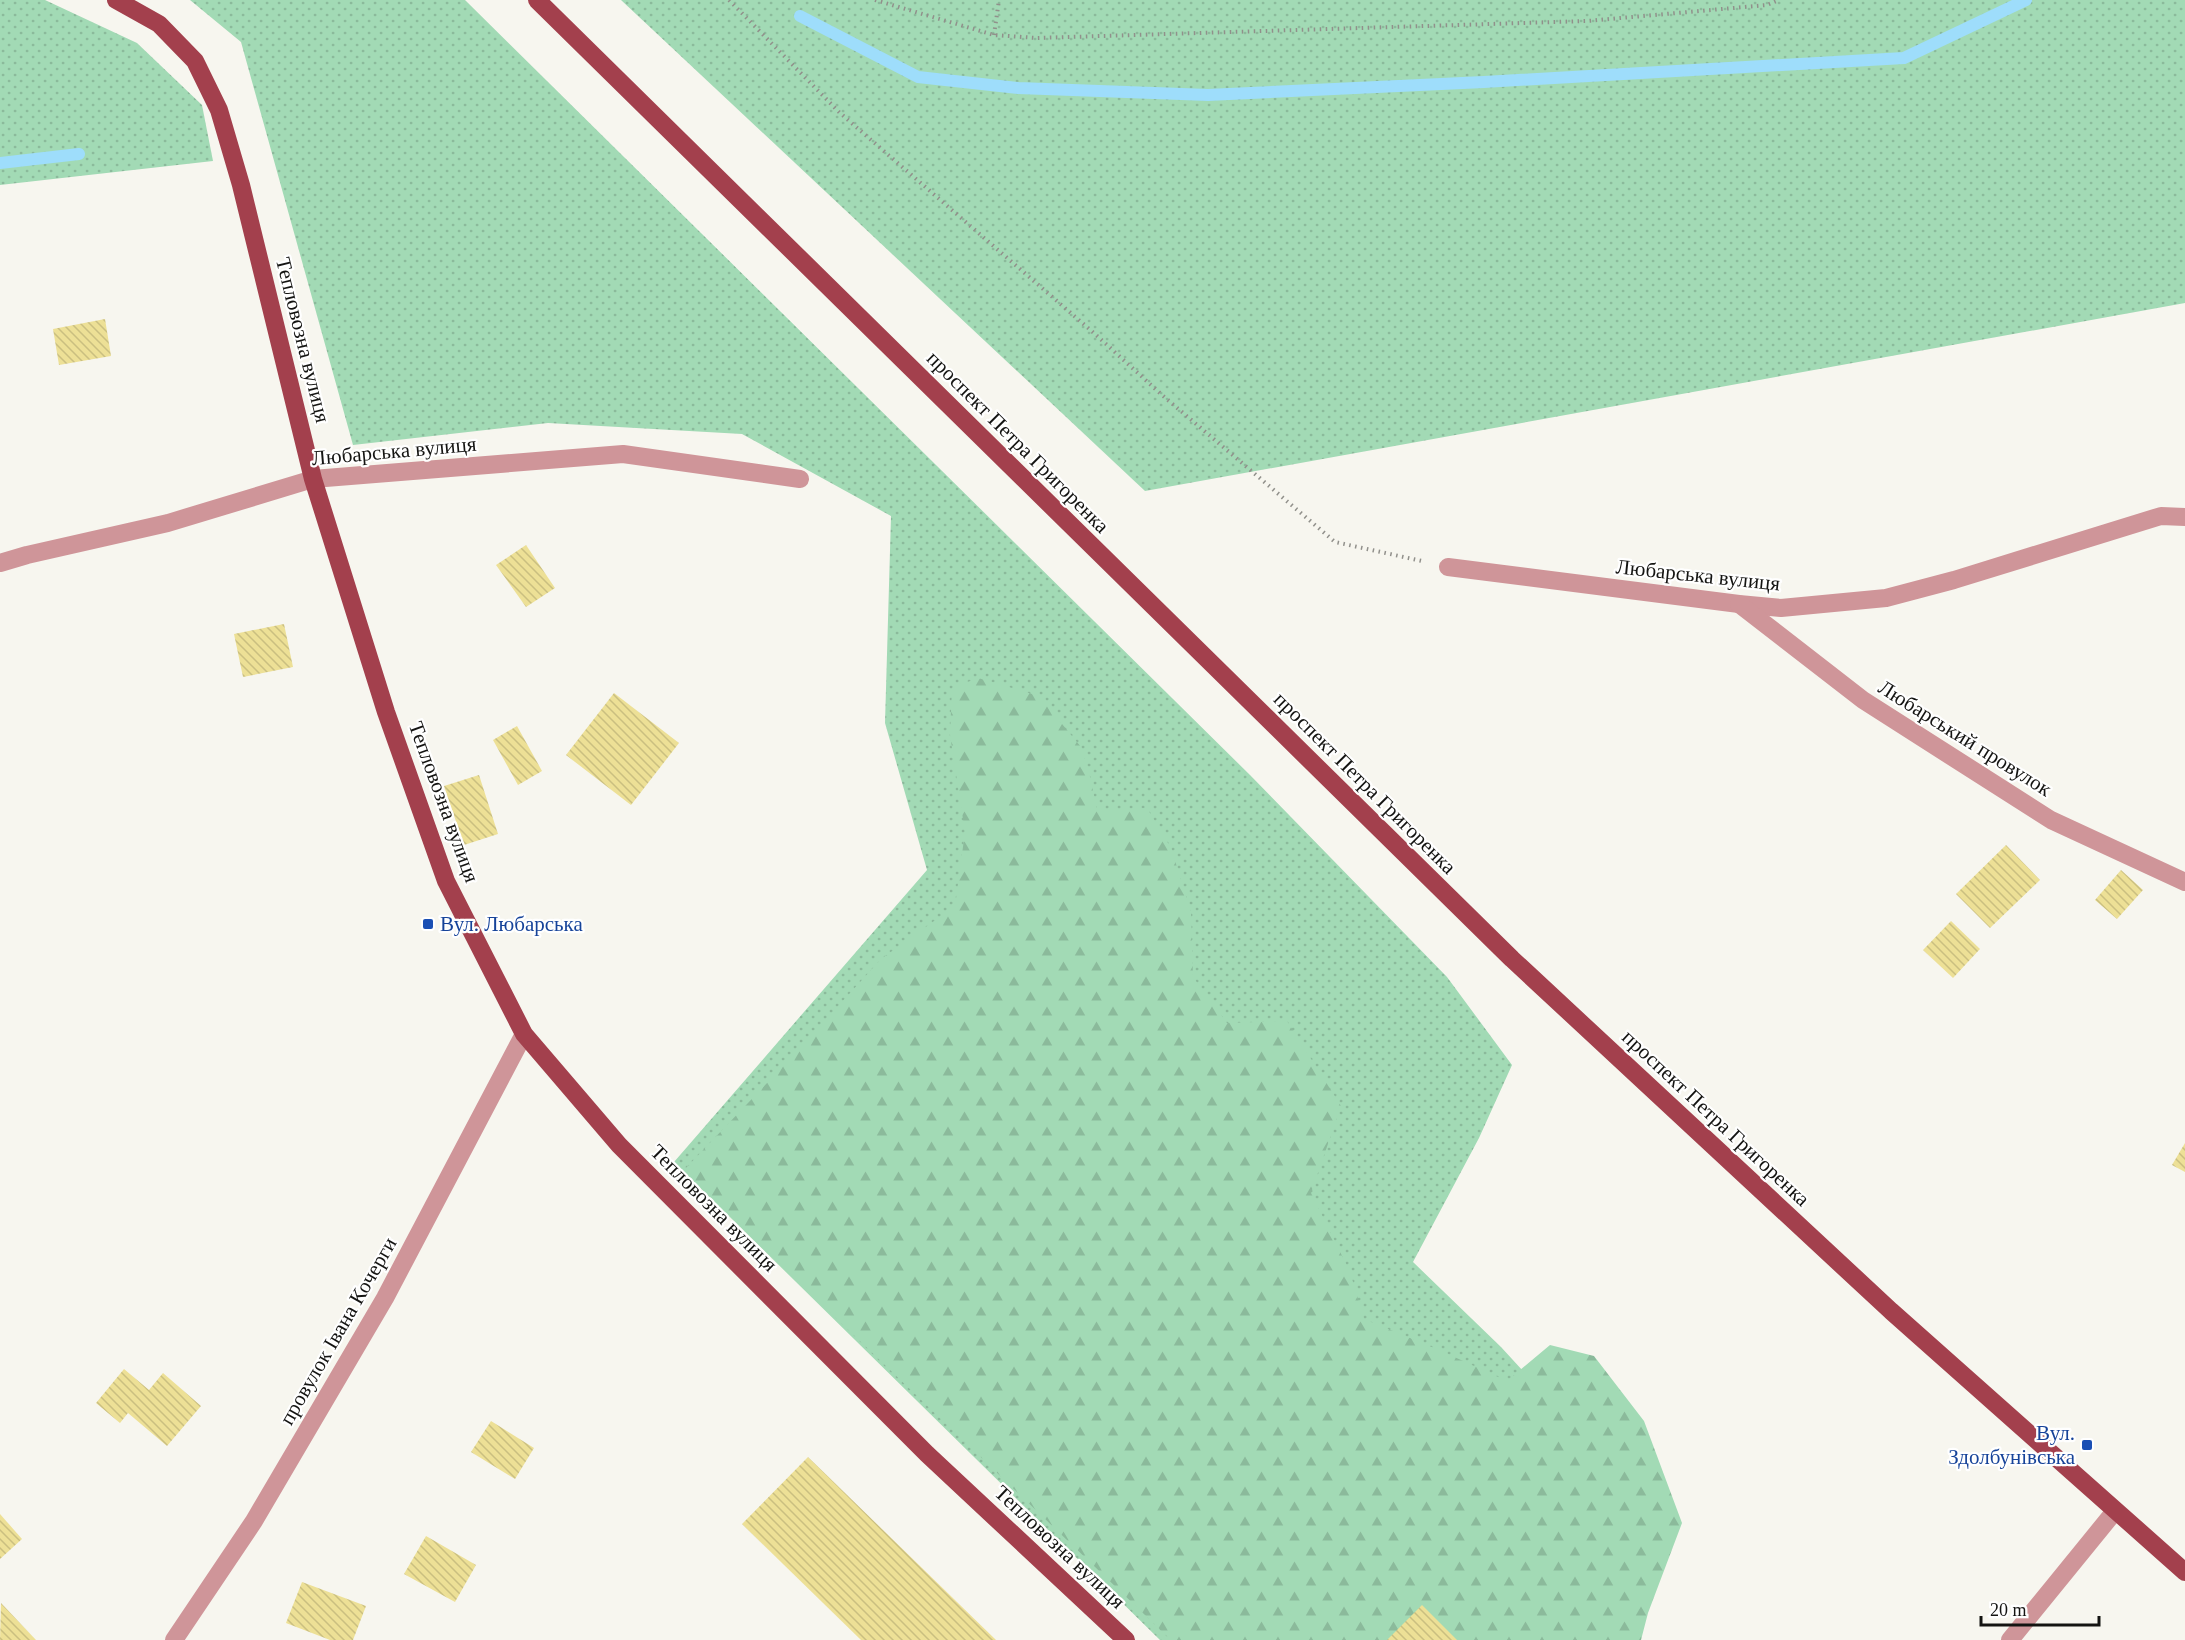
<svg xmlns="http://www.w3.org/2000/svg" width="2185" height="1640" font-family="Georgia,serif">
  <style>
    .grass { fill: url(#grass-dots) }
    .forest { fill: url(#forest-firs) }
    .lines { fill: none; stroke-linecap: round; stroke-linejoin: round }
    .stream { stroke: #9eddfb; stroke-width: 12 }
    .building { fill: url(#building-back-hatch) }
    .path { stroke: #91908b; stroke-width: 4; stroke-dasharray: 1.5 4.5; stroke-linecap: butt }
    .minor { stroke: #cf9599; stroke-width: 18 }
    .major { stroke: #a3404d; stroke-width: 18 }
    .transit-dot { fill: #1a4fb4; stroke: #fff; stroke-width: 2 }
    .labels { text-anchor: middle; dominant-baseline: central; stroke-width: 4.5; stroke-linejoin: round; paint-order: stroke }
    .street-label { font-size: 21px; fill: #141412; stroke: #fff }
    .transit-label { font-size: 21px; fill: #164399; stroke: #fff; text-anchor: start }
  </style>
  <defs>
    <pattern id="grass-dots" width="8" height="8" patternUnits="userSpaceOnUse" patternTransform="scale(1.5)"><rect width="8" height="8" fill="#a2dab5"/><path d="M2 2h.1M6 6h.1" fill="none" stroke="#8bba9b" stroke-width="1.8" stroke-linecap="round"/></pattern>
    <pattern id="forest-firs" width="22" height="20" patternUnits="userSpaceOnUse" patternTransform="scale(1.5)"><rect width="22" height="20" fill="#a2dab5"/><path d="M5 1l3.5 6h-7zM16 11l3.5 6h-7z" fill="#8bba9b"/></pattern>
    <pattern id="building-back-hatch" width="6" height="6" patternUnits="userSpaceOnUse" patternTransform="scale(1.5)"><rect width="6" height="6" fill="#ede096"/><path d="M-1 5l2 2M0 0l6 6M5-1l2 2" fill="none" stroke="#cabf80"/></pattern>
  </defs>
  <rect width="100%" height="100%" fill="#f7f6ef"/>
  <g class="grass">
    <polygon points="0,0 45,0 137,43 202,105 213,161 0,185"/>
    <polygon points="190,0 465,0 1250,775 1447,977 1512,1065 1479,1138 1413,1262 1501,1347 1580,1433 1623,1640 1160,1640 674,1162 927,870 885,723 891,516 742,434 548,423 353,445 241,42"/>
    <polygon points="621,0 2185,0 2185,303 1145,491"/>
  </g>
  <polygon class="forest" points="978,678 1039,696 1081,747 1089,772 1097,810 1147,808 1171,848 1191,912 1193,977 1227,1023 1287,1021 1341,1106 1311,1193 1350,1272 1364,1319 1439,1350 1507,1381 1550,1345 1594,1356 1644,1421 1682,1523 1648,1613 1641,1640 1171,1640 683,1171 790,1059 881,959 955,906 965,832 950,735 952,688"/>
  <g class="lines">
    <g class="stream">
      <polyline points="800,16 918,77 1018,88 1208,95 1484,82 1904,58 2026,0"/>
      <polyline points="0,163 79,154"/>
    </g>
  </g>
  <g class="building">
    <polygon points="105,319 111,356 59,365 53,329"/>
    <polygon points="526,545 555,588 526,607 496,565"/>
    <polygon points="284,624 293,667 243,677 234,634"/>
    <polygon points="614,693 679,743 631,805 566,755"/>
    <polygon points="517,726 542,771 518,785 493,740"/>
    <polygon points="479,775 498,834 464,845 444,786"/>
    <polygon points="2006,845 2040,880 1990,928 1956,894"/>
    <polygon points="2121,870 2143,890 2117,919 2095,900"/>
    <polygon points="1951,921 1980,949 1953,978 1923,950"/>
    <polygon points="2185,1143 2185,1172 2172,1165"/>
    <polygon points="124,1369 149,1390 163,1373 201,1406 167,1446 128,1413 120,1423 96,1403"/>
    <polygon points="491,1421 534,1448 515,1479 471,1452"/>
    <polygon points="808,1457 996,1640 861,1640 742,1524"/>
    <polygon points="0,1514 22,1539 0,1559"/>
    <polygon points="426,1536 476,1565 455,1602 404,1574"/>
    <polygon points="302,1582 366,1606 353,1640 330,1640 286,1623"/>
    <polygon points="1,1603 36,1640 0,1640"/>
    <polygon points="1422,1605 1457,1640 1387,1640"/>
  </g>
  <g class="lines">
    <g class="path">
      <polyline points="729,0 840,113 1095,334 1162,395 1335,542 1422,561"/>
      <polyline points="875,0 994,35 1037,38 1587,21 1767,5 1779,0"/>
      <polyline points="994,35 999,0"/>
    </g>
    <g class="minor">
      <polyline points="0,563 27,555 168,523 313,479 623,454 800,479"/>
      <polyline points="1448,567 1739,604 1781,608 1886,598 1954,580 2161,516 2185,517"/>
      <polyline points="1739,604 1863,700 2051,820 2185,882"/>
      <polyline points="174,1640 254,1521 385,1298 524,1034"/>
      <polyline points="2010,1640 2115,1511"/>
    </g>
    <g class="major">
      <polyline points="116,0 159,24 195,61 219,110 241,185 313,479 386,712 446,881 524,1034 619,1145 927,1454 1126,1640"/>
      <polyline points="537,0 1512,959 1891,1311 2185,1572"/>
    </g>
  </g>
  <g class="transit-dot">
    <rect x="422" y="918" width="12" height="12" rx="3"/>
    <rect x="2081" y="1439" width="12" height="12" rx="3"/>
  </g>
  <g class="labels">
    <g class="street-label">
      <text transform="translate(303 340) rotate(76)">Тепловозна вулиця</text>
      <text transform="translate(1018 442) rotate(45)">проспект Петра Григоренка</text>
      <text transform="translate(394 451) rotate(-5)">Любарська вулиця</text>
      <text transform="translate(1698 575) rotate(6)">Любарська вулиця</text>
      <text transform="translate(1965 738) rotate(32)">Любарський провулок</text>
      <text transform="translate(1365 783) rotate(45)">проспект Петра Григоренка</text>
      <text transform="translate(444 802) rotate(70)">Тепловозна вулиця</text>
      <text transform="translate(1716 1118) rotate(43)">проспект Петра Григоренка</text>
      <text transform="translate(714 1208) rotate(45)">Тепловозна вулиця</text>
      <text transform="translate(338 1331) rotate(-60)">провулок Івана Кочерги</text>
      <text transform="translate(1060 1547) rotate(43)">Тепловозна вулиця</text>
    </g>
    <g class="transit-label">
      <text x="440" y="924">Вул. Любарська</text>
      <text x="2075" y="1433" text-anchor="end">Вул.<tspan x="2075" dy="24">Здолбунівська</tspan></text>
    </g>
  </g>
  <path d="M1981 1616v9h118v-9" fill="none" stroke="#141412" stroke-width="3"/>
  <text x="1990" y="1616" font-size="18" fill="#141412" stroke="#ffffff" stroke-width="4.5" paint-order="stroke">20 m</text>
</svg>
